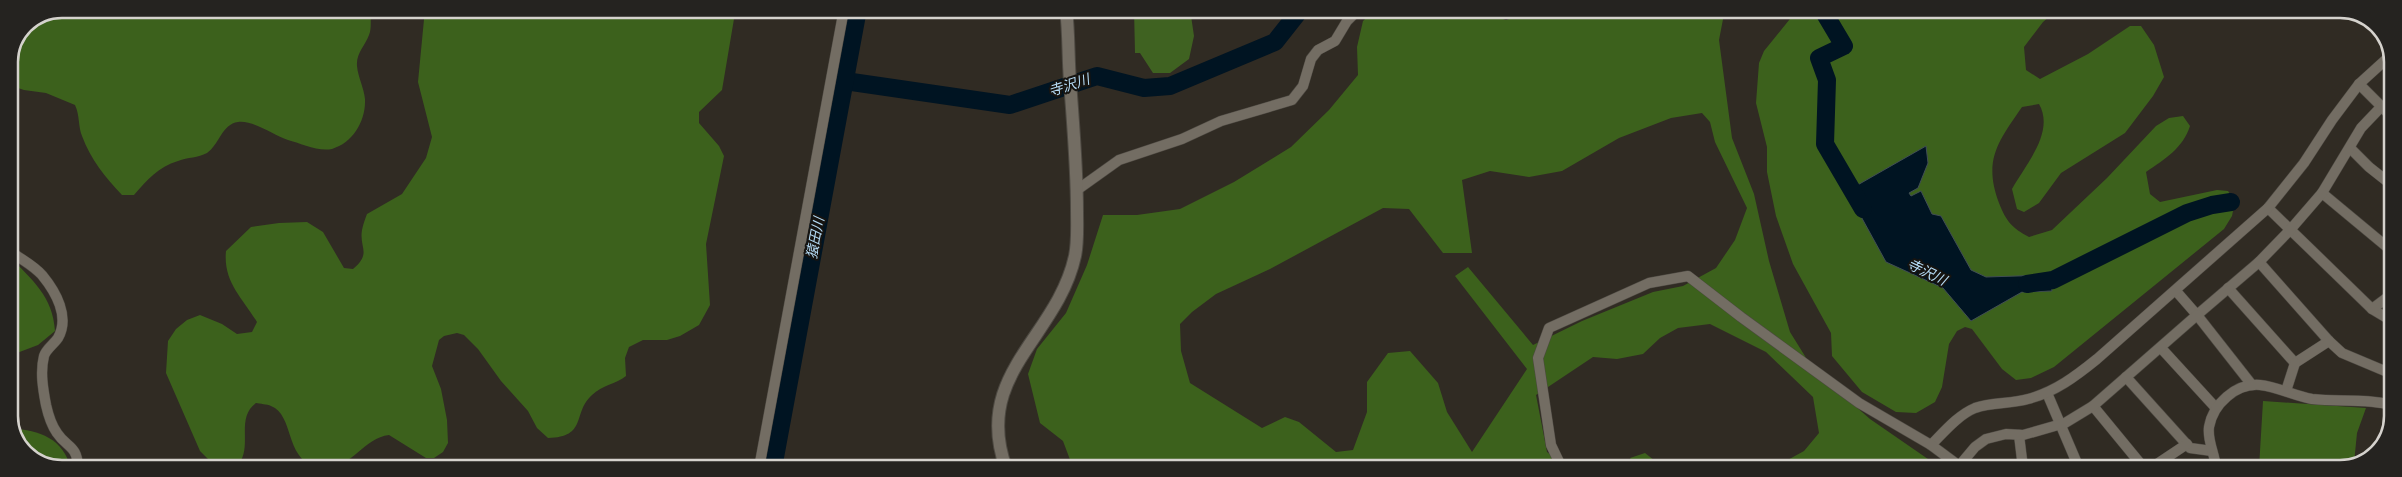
<svg xmlns="http://www.w3.org/2000/svg" width="2402" height="477" font-family="Montserrat,'Noto Sans JP',sans-serif">
  <style>
    .green { fill: #3f6221 }
    .forest { fill: #3c611c; fill-rule: evenodd }
    .water { fill: #001422; stroke: #404d55 }
    .lines { fill: none; stroke-linecap: round; stroke-linejoin: round }
    .river { stroke: #001422; stroke-width: 18 }
    .minor-casing { stroke: #4d4942; stroke-width: 11 }
    .tertiary-casing { stroke: #4d4942; stroke-width: 14 }
    .minor { stroke: #736d63; stroke-width: 10 }
    .tertiary { stroke: #736d63; stroke-width: 12 }
    .labels { text-anchor: middle; dominant-baseline: central; stroke-width: 4; stroke-linejoin: round; paint-order: stroke }
    .water-label { font-size: 14px; font-style: italic; fill: #b4daf4; stroke: #161411 }
    .rim { fill: none; stroke: #d5d2cd; stroke-width: 2.5 }
  </style>
  <rect width="100%" height="100%" fill="#302b23"/>
  <polygon class="green" points="1134,9 1190,9 1194,36 1189,59 1170,73 1153,73 1140,53 1135,53"/>
  <g class="forest">
    <path d="M62 9H371C370 17 372 28 369 35 365 46 356 53 357 66 358 77 364 88 365 99 366 121 353 143 332 149 318 152 300 143 288 140 273 135 253 120 238 122 222 124 219 145 207 153 198 158 188 157 178 161 158 167 147 180 134 195H122C105 177 91 160 82 136 78 126 80 116 75 105L46 93 24 90 9 85V61L24 24Z"/>
    <path d="M425 9H733L735 13 722 90 699 112V123L719 146 724 156 706 244 710 305 699 325 680 336 667 340H643L629 347 625 358 626 376C616 384 602 385 592 395 572 413 588 437 548 438L537 428 528 411 501 381 478 349 464 335 457 333 444 336 439 340 432 366 441 389 447 420 448 443 443 452 434 458H426L389 435C361 438 348 477 314 466 285 457 294 415 271 406 267 404 260 404 256 403 234 419 255 449 236 467H216L200 451 166 373 168 341 176 329 187 320 200 315 222 324 237 334 252 332 257 322C242 297 223 282 226 251L251 227 279 223 307 222 323 232 344 268 353 269C372 253 359 248 362 230 363 225 365 219 367 214L402 194 426 158 432 137 418 82Z"/>
    <path d="M1376 9H1475L1506 20 1539 9H1725L1719 40 1732 138 1754 194 1769 261 1790 332 1813 369 1870 419 1941 468H1773L1804 451 1819 433 1813 397 1766 352 1710 324 1678 328 1660 338 1643 354 1617 359 1593 357 1536 395 1547 452 1570 468H1084L1072 465 1063 441 1040 423 1028 374 1037 349 1066 313 1087 265 1103 215H1137L1180 209 1234 182 1291 147 1329 110 1358 75 1357 47 1363 21ZM1702 113 1710 122 1715 142 1747 208 1735 240 1716 268 1683 286 1653 292 1582 321 1533 345 1468 267 1455 276 1527 369 1472 452 1447 412 1438 383 1410 351 1388 353 1367 382V412L1353 450 1336 452 1299 422 1285 417 1262 428 1190 383 1181 351 1180 324 1192 312 1216 294 1270 269 1383 208 1409 209 1443 253H1472L1462 180 1490 171 1529 177 1562 171 1619 138 1671 118Z"/>
    <path d="M1798 9 2057 10 2043 22 2024 47 2026 70 2040 79 2088 54 2130 26H2141L2154 45 2164 77 2153 96 2125 133 2061 173 2039 203 2024 212 2017 209 2012 189C2026 164 2055 132 2039 104L2022 107C1998 142 1983 160 1999 203 2006 221 2012 228 2029 237L2052 230 2107 178 2156 126 2169 118 2183 116 2190 126C2183 148 2165 159 2146 172L2150 194 2160 202 2217 190 2228 191 2235 201 2232 216 2224 229 2054 367 2031 378 2016 380 2002 369 1972 329 1965 327 1957 331 1949 344 1942 387 1935 402 1916 413 1896 412 1862 392 1832 356 1831 333 1793 264 1776 216 1767 172V147L1756 103 1759 63 1764 51Z"/>
    <path d="M9 256C32 280 53 296 55 331L38 345 9 356Z"/>
    <polygon points="2263,401 2366,408 2357,433 2354,463 2341,468 2259,468"/>
    <path d="M12 429C39 429 64 440 70 467H52L22 450Z"/>
    <polygon points="1645,453 1664,468 1637,468 1630,458"/>
  </g>
  <polygon class="water" points="1926,146 1928,163 1918,188 1909,193 1911,196 1921,191 1932,214 1941,216 1971,270 1986,277 2049,275 2052,291 2022,292 1971,321 1943,288 1886,262 1847,191"/>
  <g class="lines">
    <g class="river">
      <polyline points="1822,9 1844,46 1819,58 1827,80 1825,144 1863,209"/>
      <polyline points="845,81 1010,105 1097,76 1144,88 1170,86 1275,42 1301,9"/>
      <polyline points="2027,284 2053,280 2187,213 2212,205 2231,202"/>
      <polyline points="773,468 858,9"/>
    </g>
    <defs>
      <g id="minor">
        <polyline points="2359,84 2393,118"/>
        <polyline points="2350,148 2369,167 2393,186"/>
        <polyline points="1077,190 1119,160 1182,139 1221,121 1292,100 1303,86 1311,59 1318,50 1335,41 1347,21 1359,9"/>
        <polyline points="2322,193 2393,252"/>
        <polyline points="2268,208 2372,309 2392,321"/>
        <path d="M9 250C20 259 32 264 42 275 56 292 70 317 58 338 54 344 46 349 44 356 40 372 43 389 46 405 48 414 52 426 57 433 67 448 77 445 78 467"/>
        <polyline points="2259,262 2329,341 2342,353 2392,374"/>
        <polyline points="2228,288 2295,363 2329,341"/>
        <polyline points="2176,291 2197,315 2259,262 2290,230 2322,193 2361,128 2381,107"/>
        <polyline points="2372,309 2392,294"/>
        <polyline points="2161,348 2215,407"/>
        <polyline points="2126,377 2190,448 2212,451"/>
        <polyline points="2286,391 2295,363"/>
        <polyline points="2047,393 2079,468"/>
        <polyline points="2093,406 2144,468"/>
        <polyline points="2019,435 2023,468"/>
        <path d="M1931 445C1944 432 1958 415 1975 408 1991 402 2011 404 2028 399 2055 392 2076 376 2097 359L2268 208 2304 163 2332 120 2359 84 2392 54"/>
        <polyline points="1959,466 1975,447 1986,439 2006,434 2023,435 2065,423 2093,406 2197,315 2252,385"/>
        <polyline points="759,468 844,9"/>
        <polyline points="1562,468 1551,445 1538,358 1549,328 1649,283 1688,276 1741,317 1859,403 1931,445 1962,468"/>
        <polyline points="2151,468 2187,444"/>
        <path d="M2216 468C2215 454 2207 441 2209 427 2213 404 2236 383 2260 385 2278 387 2295 396 2312 399 2339 402 2366 398 2392 405"/>
      </g>
      <g id="tertiary">
        <polyline points="2376,23 2381,31"/>
        <path d="M1006 468C972 374 1057 338 1075 256 1078 242 1077 225 1077 211 1077 167 1073 124 1070 81 1068 57 1069 33 1066 9"/>
      </g>
    </defs>
    <use href="#minor" class="minor-casing"/>
    <use href="#tertiary" class="tertiary-casing"/>
    <use href="#minor" class="minor"/>
    <use href="#tertiary" class="tertiary"/>
  </g>
  <g class="labels">
    <g class="water-label">
      <text transform="translate(1069 85) rotate(-18)">寺沢川</text>
      <text transform="translate(815 238) rotate(-79)">猿田川</text>
      <text transform="translate(1927 272) rotate(26)">寺沢川</text>
    </g>
  </g>
  <path d="M0 0H2402V477H0ZM62 18H2340A44 44 0 0 1 2384 62V416A44 44 0 0 1 2340 460H62A44 44 0 0 1 18 416V62A44 44 0 0 1 62 18Z" fill="#252320" fill-rule="evenodd"/>
  <path class="rim" d="M62 18H2340A44 44 0 0 1 2384 62V416A44 44 0 0 1 2340 460H62A44 44 0 0 1 18 416V62A44 44 0 0 1 62 18Z"/>
</svg>
